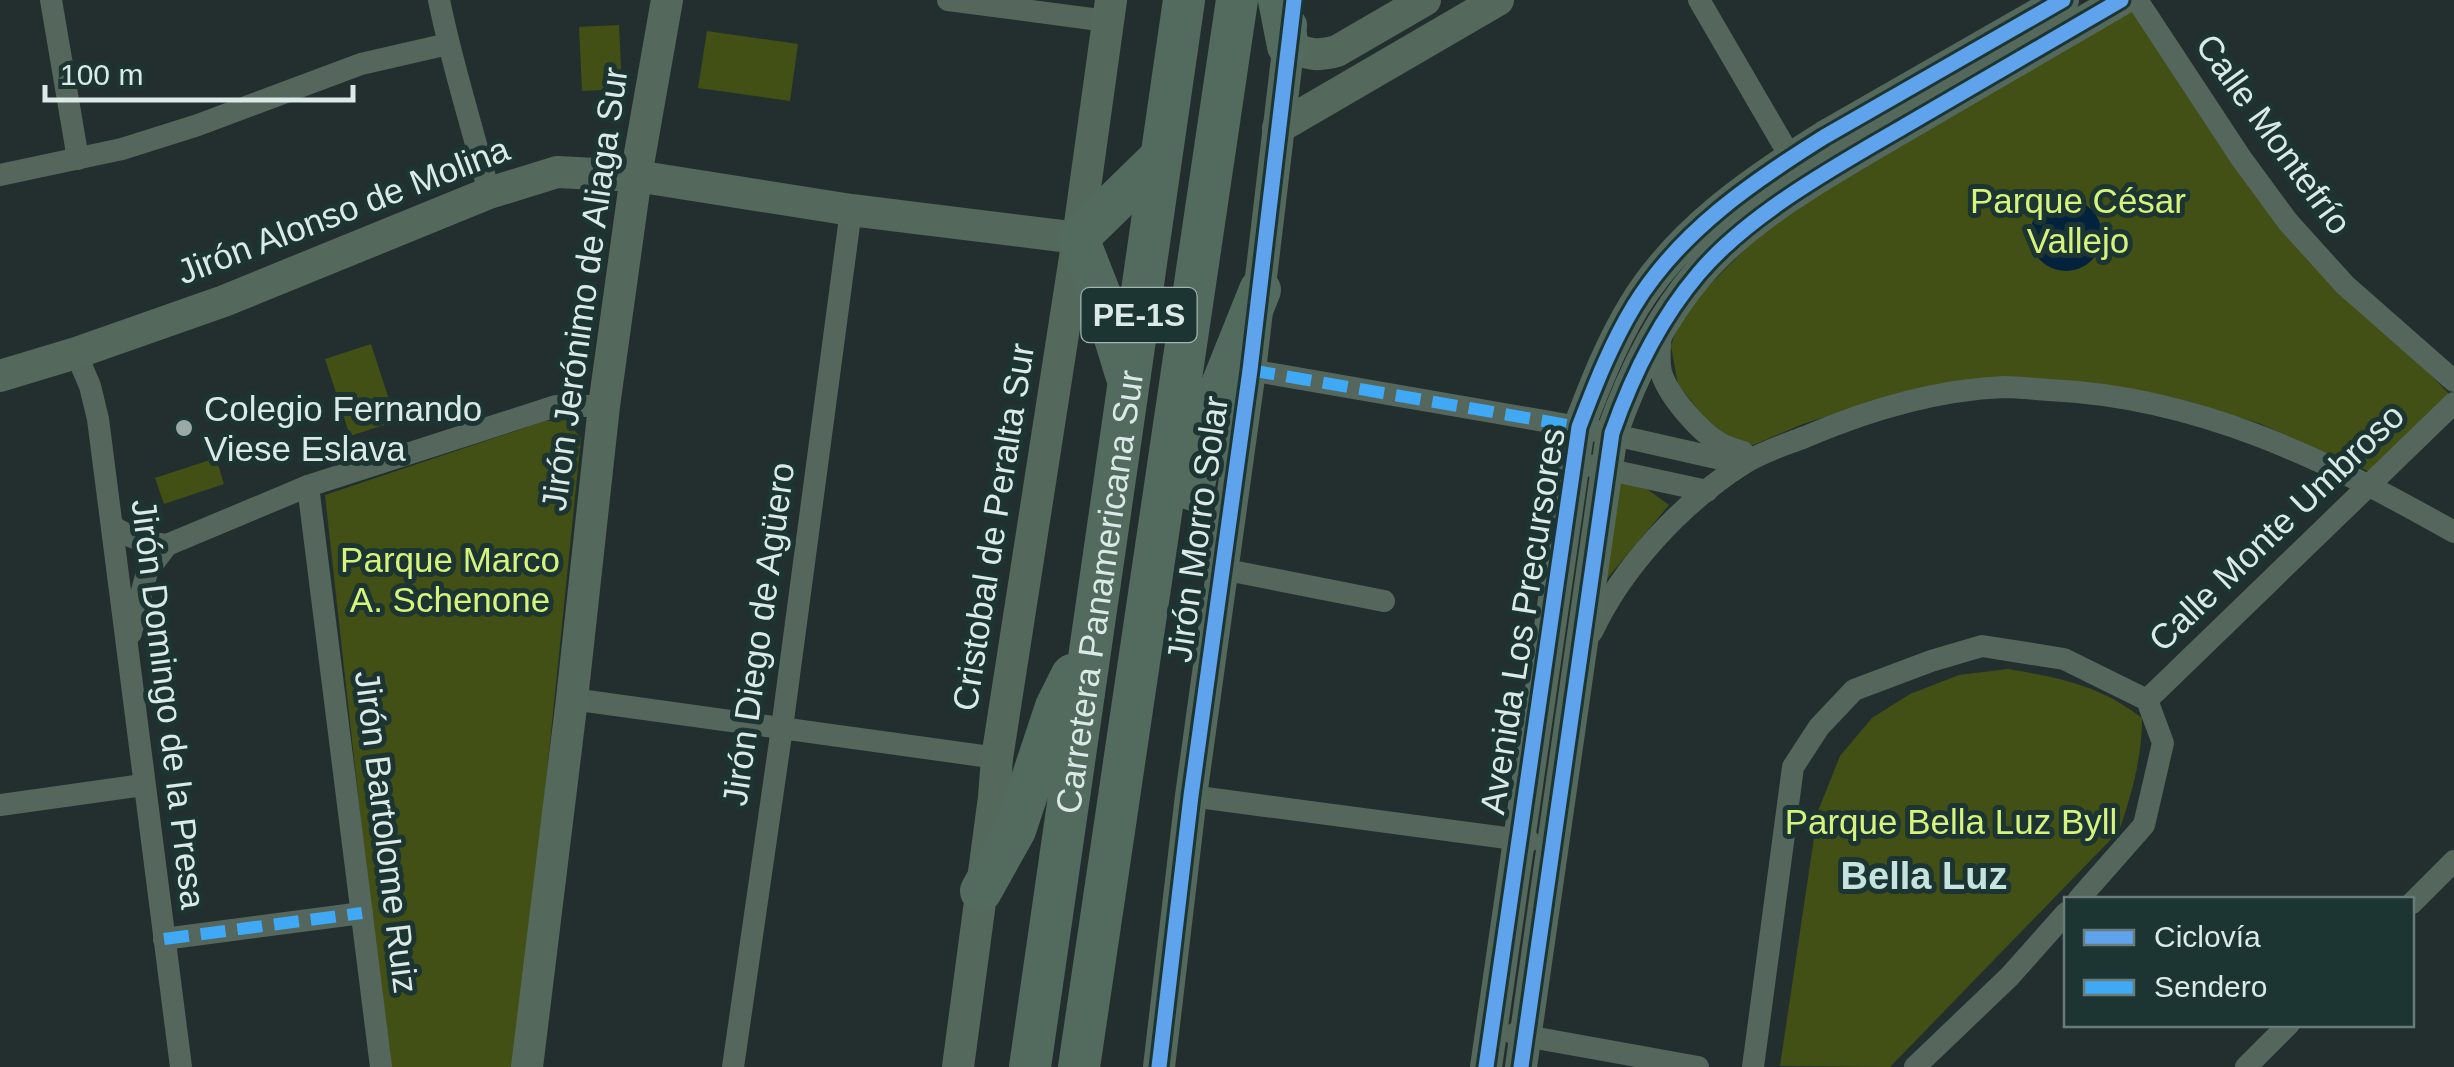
<svg xmlns="http://www.w3.org/2000/svg" width="2454" height="1067" font-family="Arial,sans-serif">
  <style>
    .green { fill: #425015 }
    .water { fill: #03223e }
    .lines { fill: none; stroke-linecap: round; stroke-linejoin: round }
    .street { stroke: #55675c; stroke-width: 22 }
    .secondary { stroke: #54685c; stroke-width: 32 }
    .highway { stroke: #536b5e; stroke-width: 42 }
    .quiet { stroke: #3fa9f5; stroke-width: 12; stroke-dasharray: 25 12; stroke-linecap: butt }
    .cycleway-casing { stroke: #1c3532; stroke-width: 21 }
    .cycleway { stroke: #60a3ed; stroke-width: 15 }
    .poi-dot { fill: #9aa9a6; stroke: #1c3532; stroke-width: 4 }
    .labels { text-anchor: middle; dominant-baseline: central; stroke-width: 10; stroke-linejoin: round; paint-order: stroke }
    .shield { fill: #1c3532; stroke: #a2b4b1; stroke-width: 2.5 }
    .shield-label { font-size: 32px; font-weight: bold; fill: #dbeae7 }
    .street-label { font-size: 35px; fill: #dbeae7; stroke: #1c3532 }
    .park-label { font-size: 35px; fill: #d6f37e; stroke: #1c3532 }
    .poi-label { font-size: 35px; fill: #dbeae7; stroke: #1c3532; text-anchor: start }
    .neighbourhood-label { font-size: 38px; font-weight: bold; fill: #c6e4df; stroke: #1c3532 }
  </style>
  <rect width="100%" height="100%" fill="#222f2e"/>
  <g class="green">
    <polygon points="2129,5 2244,177 2449,394 2370,472 2261,424 2188,401 2111,386 1902,392 1803,424 1753,445 1730,438 1705,418 1678,385 1671,346 1681,314 1764,230 1933,116"/>
    <polygon points="619,25 622,89 582,91 579,27"/>
    <polygon points="707,31 798,44 790,101 698,88"/>
    <polygon points="371,344 396,421 350,436 325,359"/>
    <polygon points="566,420 581,438 517,1067 388,1067 325,495 545,421"/>
    <polygon points="216,458 224,484 164,504 155,478"/>
    <polygon points="1614,481 1647,489 1669,505 1589,600"/>
    <path d="M2008 669C2060 678 2099 685 2142 718 2142 758 2132 793 2119 831L1890 1067 1780 1066 1818 811 1840 756 1872 718 1910 694 1959 675Z"/>
  </g>
  <circle class="water" cx="2066" cy="235" r="36"/>
  <g class="lines">
    <g class="street">
      <polyline points="51,0 78,159"/>
      <path d="M439 0C452 65 473 129 489 193"/>
      <polyline points="948,0 1107,21"/>
      <polyline points="1699,0 1798,170"/>
      <polyline points="2137,0 2241,158 2288,222 2345,285 2454,381"/>
      <polyline points="0,175 122,149 198,125 361,64 448,44"/>
      <path d="M1661 332C1660 345 1658 359 1661 372 1668 396 1700 432 1721 444 1728 447 1736 450 1743 452"/>
      <polyline points="76,353 90,386 98,419 181,1067"/>
      <polyline points="1250,370 1579,427 1743,464"/>
      <polyline points="1573,462 1707,491"/>
      <polyline points="308,486 381,1067"/>
      <path d="M112 526C130 538 146 543 167 545L308 486 556 406H604"/>
      <polyline points="1222,569 1384,601"/>
      <path d="M1592 632C1622 567 1682 503 1743 464 1761 452 1785 445 1805 437 1868 410 1935 390 2004 387 2019 387 2034 389 2049 390 2200 397 2325 459 2454 532"/>
      <polyline points="131,633 147,572 167,545"/>
      <polyline points="572,699 997,758"/>
      <polyline points="2147,700 2454,403"/>
      <polyline points="1191,796 1529,841"/>
      <polyline points="0,805 143,785"/>
      <polyline points="2412,903 2454,861"/>
      <polyline points="164,939 362,913"/>
      <polyline points="1514,1034 1698,1067"/>
      <polyline points="733,1067 782,728 851,210"/>
      <polyline points="1753,1067 1793,767 1819,727 1854,690 1931,661 1982,646 2064,659 2147,700 2163,743 2144,825 2078,900"/>
      <polyline points="1915,1067 2010,976 2066,913"/>
      <polyline points="2246,1067 2289,1024"/>
    </g>
    <g class="secondary">
      <path d="M1288 46C1306 54 1317 57 1337 51L1425 0"/>
      <polyline points="1278,128 1498,0"/>
      <polyline points="0,376 76,353 224,301 489,193 557,172 636,176 851,210 1078,238"/>
      <polyline points="527,1067 572,699 604,406 636,176 667,0"/>
      <polyline points="958,1067 994,797 997,758 1078,238 1111,0"/>
      <polyline points="1159,1067 1191,796 1250,370 1291,25"/>
      <path d="M1486 1067 1579 427C1595 385 1611 344 1634 306 1679 232 1752 182 1824 137L2063 0"/>
      <path d="M1521 1067 1612 433C1632 376 1659 320 1699 273 1749 214 1836 166 1903 127 1976 85 2048 42 2121 0"/>
    </g>
    <g class="highway">
      <polyline points="1279,0 1288,46"/>
      <polyline points="1126,374 1108,315 1078,238 1161,157"/>
      <polyline points="1193,490 1207,422 1260,290"/>
      <polyline points="981,891 1015,830 1056,707 1072,675"/>
      <path id="s1" d="M1030 1067 1184 0"/>
      <polyline points="1079,1067 1237,0"/>
    </g>
    <g class="quiet">
      <polyline points="1250,370 1579,427"/>
      <polyline points="164,939 362,913"/>
    </g>
    <defs>
      <g id="cycleway">
        <polyline points="1159,1067 1191,796 1250,370 1294,0"/>
        <path d="M1486 1067 1579 427C1595 385 1611 344 1634 306 1679 232 1752 182 1824 137L2063 0"/>
        <path d="M1521 1067 1612 433C1632 376 1659 320 1699 273 1749 214 1836 166 1903 127 1976 85 2048 42 2121 0"/>
      </g>
    </defs>
    <use href="#cycleway" class="cycleway-casing"/>
    <use href="#cycleway" class="cycleway"/>
  </g>
  <circle class="poi-dot" cx="184" cy="428" r="10"/>
  <g class="labels">
    <rect class="shield" x="1081.5" y="288" width="115" height="54" rx="8"/>
    <g class="shield-label">
      <text x="1139" y="315">PE-1S</text>
    </g>
    <g class="street-label">
      <text transform="translate(2274 134) rotate(54)">Calle Montefrío</text>
      <text transform="translate(343 210) rotate(-21)">Jirón Alonso de Molina</text>
      <text transform="translate(584 289) rotate(-82)">Jirón Jerónimo de Aliaga Sur</text>
      <text transform="translate(993 527) rotate(-81)">Cristobal de Peralta Sur</text>
      <text transform="translate(2276 527) rotate(-44)">Calle Monte Umbroso</text>
      <text transform="translate(1197 529) rotate(-82)">Jirón Morro Solar</text>
      <text stroke="none"><textPath href="#s1" startOffset="480">Carretera Panamericana Sur</textPath></text>
      <text transform="translate(1522 621) rotate(-81)">Avenida Los Precursores</text>
      <text transform="translate(758 634) rotate(-82)">Jirón Diego de Agüero</text>
      <text transform="translate(169 704) rotate(83)">Jirón Domingo de la Presa</text>
      <text transform="translate(387 832) rotate(83)">Jirón Bartolome Ruiz</text>
    </g>
    <g class="park-label">
      <text x="2078" y="200">Parque César<tspan x="2078" dy="40">Vallejo</tspan></text>
      <text x="450" y="559">Parque Marco<tspan x="450" dy="40">A. Schenone</tspan></text>
      <text x="1951" y="821">Parque Bella Luz Byll</text>
    </g>
    <g class="poi-label">
      <text x="204" y="408">Colegio Fernando<tspan x="204" dy="40">Viese Eslava</tspan></text>
    </g>
    <g class="neighbourhood-label">
      <text x="1924" y="876">Bella Luz</text>
    </g>
  </g>
  <rect x="2064" y="897" width="350" height="130" fill="#1c3532" stroke="#687d7a" stroke-width="2.5"/>
  <rect x="2084" y="930" width="50" height="15" fill="#60a3ed" stroke="#687d7a" stroke-width="2.5"/>
  <text x="2154" y="947" font-size="30" fill="#dbeae7">Ciclovía</text>
  <rect x="2084" y="980" width="50" height="15" fill="#3fa9f5" stroke="#687d7a" stroke-width="2.5"/>
  <text x="2154" y="997" font-size="30" fill="#dbeae7">Sendero</text>
  <path d="M45 85v15h308v-15" fill="none" stroke="#dbeae7" stroke-width="5"/>
  <text x="60" y="85" font-size="30" fill="#dbeae7" stroke="#1c3532" stroke-width="8" paint-order="stroke">100 m</text>
</svg>
